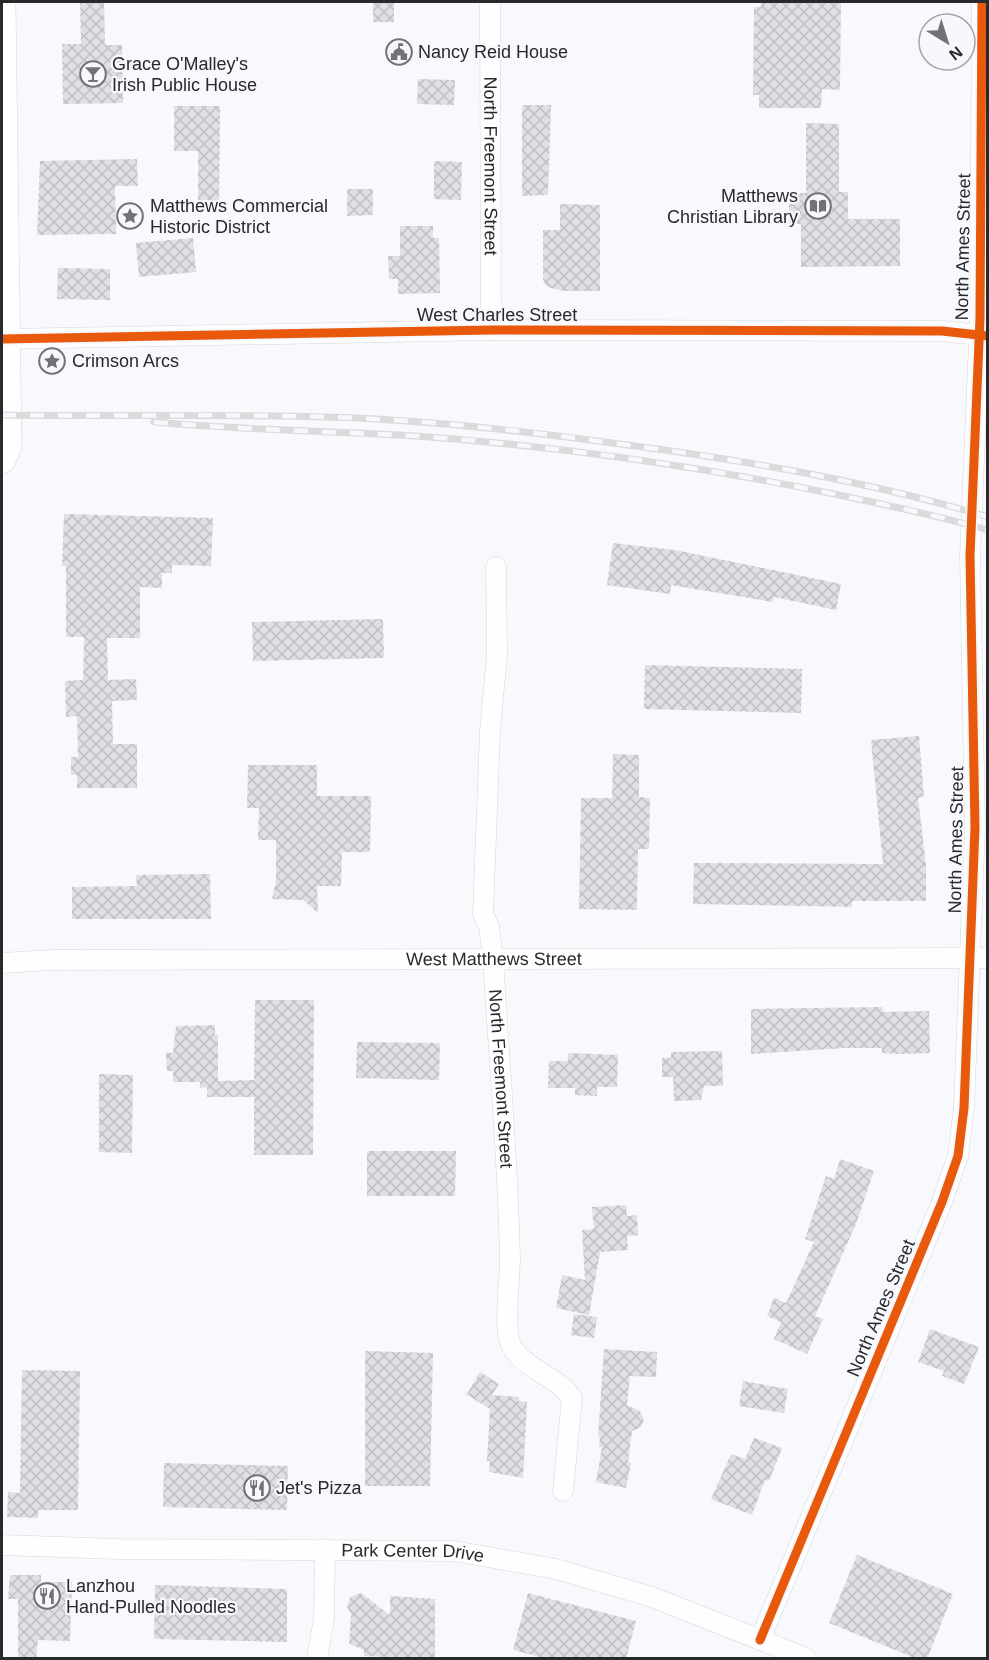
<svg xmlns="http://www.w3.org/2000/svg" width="989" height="1660" font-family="Helvetica,sans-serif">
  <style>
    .building { fill: url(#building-cross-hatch) }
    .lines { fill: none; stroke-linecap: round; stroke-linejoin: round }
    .minor-casing { stroke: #d6d6da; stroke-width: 21 }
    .secondary-casing { stroke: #d6d6da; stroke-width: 28 }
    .minor { stroke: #fefeff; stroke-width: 20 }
    .secondary { stroke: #fefeff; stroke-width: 27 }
    .rail-casing { stroke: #dbdbdc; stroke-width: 7 }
    .rail { stroke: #f7f8fe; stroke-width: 4.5; stroke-dasharray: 14; stroke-linecap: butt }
    .cycleway-casing { stroke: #f7f8fe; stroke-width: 13 }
    .cycleway { stroke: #e8590c; stroke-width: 9 }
    .labels { text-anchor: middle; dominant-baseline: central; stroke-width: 4.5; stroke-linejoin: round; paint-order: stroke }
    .poi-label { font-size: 18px; fill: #28292d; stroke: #f7f8fe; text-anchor: start }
    .street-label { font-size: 18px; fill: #28292d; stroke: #f7f8fe }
  </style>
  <defs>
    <pattern id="building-cross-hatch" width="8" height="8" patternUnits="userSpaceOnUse" patternTransform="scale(1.5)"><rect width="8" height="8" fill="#dfe0e3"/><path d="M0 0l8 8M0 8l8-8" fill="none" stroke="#bfc0c3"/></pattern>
  </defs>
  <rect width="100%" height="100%" fill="#f8f9fd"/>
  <g class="building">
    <path d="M 80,2 L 104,2 L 105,45 L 122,45 L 123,103 L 63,104 L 62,44 L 81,44 Z"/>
    <rect x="373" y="2" width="21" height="20"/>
    <path d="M 761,2 L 841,2 L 840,90 L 822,89 L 821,108 L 759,108 L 759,95 L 753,95 L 754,7 L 761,7 Z"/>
    <path d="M 418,79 L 455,80 L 454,105 L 417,104 Z"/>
    <path d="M 522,105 L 551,105 L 548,195 L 522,196 Z"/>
    <path d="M 174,106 L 220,106 L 219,206 L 198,206 L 198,151 L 174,151 Z"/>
    <path d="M 806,123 L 839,124 L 839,192 L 848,192 L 848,219 L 900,219 L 900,266 L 801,267 L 801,224 L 789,224 L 789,193 L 806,193 Z"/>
    <path d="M 137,159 L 138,186 L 115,186 L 116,234 L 37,235 L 40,161 Z"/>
    <path d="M 434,161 L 462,162 L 461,200 L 434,199 Z"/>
    <path d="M 347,189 L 373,189 L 373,215 L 347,216 Z"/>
    <path d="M 560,204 L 600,205 L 600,291 L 564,291 L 547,287 L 543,280 L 543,230 L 560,230 Z"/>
    <path d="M 400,226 L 433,226 L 433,238 L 439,238 L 440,293 L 398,294 L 398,279 L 389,279 L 388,256 L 400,256 Z"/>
    <path d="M 193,238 L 196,272 L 139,277 L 136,243 Z"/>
    <path d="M 58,268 L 110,269 L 110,300 L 57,299 Z"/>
    <path d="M 64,514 L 213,518 L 211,566 L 172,565 L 172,573 L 162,573 L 162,588 L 140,587 L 140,638 L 107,638 L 108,680 L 136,679 L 137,700 L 112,701 L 113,744 L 137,744 L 137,788 L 77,788 L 77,775 L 71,775 L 71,757 L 78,757 L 77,716 L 66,717 L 65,681 L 83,680 L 84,637 L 66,637 L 66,566 L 62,566 Z"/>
    <path d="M 613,543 L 675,550 L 841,584 L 836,610 L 774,597 L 773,602 L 671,585 L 670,594 L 607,585 Z"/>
    <path d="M 383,619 L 384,658 L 253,661 L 252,622 Z"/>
    <path d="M 645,665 L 802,669 L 801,713 L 644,709 Z"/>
    <path d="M 919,736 L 924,797 L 918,798 L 926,865 L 926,901 L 852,901 L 852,907 L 693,904 L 694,863 L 883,864 L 871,740 Z"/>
    <path d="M 613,754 L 639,755 L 639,797 L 650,798 L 649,849 L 638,849 L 637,910 L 579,909 L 581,798 L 612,798 Z"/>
    <path d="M 248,765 L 317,765 L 317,796 L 371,796 L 370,852 L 342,852 L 341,886 L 317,886 L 318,913 L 303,900 L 272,899 L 276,882 L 276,840 L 258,840 L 259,808 L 247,808 Z"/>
    <path d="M 210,874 L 211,919 L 72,919 L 72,887 L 137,886 L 136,875 Z"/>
    <path d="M 255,1000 L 314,1000 L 313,1155 L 254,1155 L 254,1097 L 207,1097 L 207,1087 L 200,1088 L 200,1082 L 173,1082 L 173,1071 L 167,1071 L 166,1052 L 173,1053 L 176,1026 L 215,1025 L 215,1035 L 218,1035 L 218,1081 L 254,1080 Z"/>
    <path d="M 882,1007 L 883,1012 L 929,1011 L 930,1053 L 902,1054 L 882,1053 L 882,1048 L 846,1048 L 751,1054 L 751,1009 Z"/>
    <path d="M 357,1042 L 440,1043 L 439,1080 L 356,1078 Z"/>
    <path d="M 722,1051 L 723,1086 L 704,1086 L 701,1100 L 674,1101 L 673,1077 L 662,1077 L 662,1058 L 671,1058 L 671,1052 Z"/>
    <path d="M 568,1053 L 618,1055 L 617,1087 L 597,1087 L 597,1096 L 575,1095 L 575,1088 L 548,1088 L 549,1061 L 568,1061 Z"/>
    <path d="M 99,1074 L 133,1075 L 132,1153 L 99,1152 Z"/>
    <path d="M 367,1151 L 456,1151 L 455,1196 L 367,1196 Z"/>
    <path d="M 840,1159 L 874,1171 L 856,1224 L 815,1316 L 823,1319 L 807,1354 L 774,1339 L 781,1322 L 767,1316 L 774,1298 L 786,1303 L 814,1242 L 805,1239 L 826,1176 L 834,1179 Z"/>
    <path d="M 626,1205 L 627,1216 L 637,1215 L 638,1235 L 627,1236 L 628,1250 L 600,1252 L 589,1315 L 556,1308 L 562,1275 L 585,1280 L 582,1230 L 594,1229 L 592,1207 Z"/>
    <path d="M 574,1314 L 597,1317 L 594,1338 L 571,1335 Z"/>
    <path d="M 930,1329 L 979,1347 L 964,1384 L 942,1376 L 944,1371 L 918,1362 Z"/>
    <path d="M 604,1349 L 657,1352 L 656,1377 L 630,1376 L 627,1405 L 640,1411 L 644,1419 L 641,1427 L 632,1431 L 628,1462 L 631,1463 L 626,1488 L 596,1482 L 602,1447 L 599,1447 L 600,1437 L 598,1436 Z"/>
    <path d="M 365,1351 L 433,1353 L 430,1486 L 365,1486 Z"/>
    <path d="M 22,1370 L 80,1371 L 78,1510 L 38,1510 L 38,1518 L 7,1517 L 8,1492 L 20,1493 Z"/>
    <path d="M 480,1372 L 499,1384 L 492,1395 L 519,1397 L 519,1401 L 527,1402 L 523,1478 L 489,1472 L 490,1461 L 487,1461 L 490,1409 L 464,1393 L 467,1394 Z"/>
    <path d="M 743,1381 L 788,1389 L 784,1413 L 739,1406 Z"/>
    <path d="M 754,1438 L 782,1448 L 769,1481 L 765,1480 L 752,1515 L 711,1499 L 731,1454 L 745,1459 Z"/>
    <path d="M 164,1463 L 288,1466 L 287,1510 L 163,1507 Z"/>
    <path d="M 857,1555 L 953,1594 L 927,1659 L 917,1659 L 829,1623 Z"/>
    <path d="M 10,1575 L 41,1575 L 41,1582 L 72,1582 L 70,1641 L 38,1640 L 36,1659 L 18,1659 L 18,1599 L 8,1599 Z"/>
    <path d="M 155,1585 L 287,1589 L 287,1642 L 154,1639 Z"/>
    <path d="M 361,1593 L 390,1615 L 390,1596 L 435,1599 L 435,1659 L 364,1656 L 364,1650 L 349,1644 L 351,1614 L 347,1607 L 350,1597 Z"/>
    <path d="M 528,1593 L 636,1621 L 626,1659 L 547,1659 L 513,1650 Z"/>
  </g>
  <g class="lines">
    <g class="minor-casing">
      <g id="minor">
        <path id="s1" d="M 490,2 L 491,330"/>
        <path d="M 6,339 L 491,330 L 942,331 L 988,336"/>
        <path id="s2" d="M 496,567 L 497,654 L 490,732 L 483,914 L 489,927 L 493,958 C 499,1058 508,1159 510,1259 C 510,1278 503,1330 511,1345 C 523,1369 557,1376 572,1398 L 563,1491"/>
        <path id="s3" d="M 2,963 L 51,960 L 988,958"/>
        <path id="s4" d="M 2,1545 L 119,1549 L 454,1551 L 556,1569 L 652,1597 L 806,1658"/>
        <path d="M 760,1640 L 942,1202 L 958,1156 L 964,1108 L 975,827 L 970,556 L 980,318 L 982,2"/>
        <path d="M 317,1658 L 324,1619 L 325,1549"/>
      </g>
    </g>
    <g class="secondary-casing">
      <path id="secondary" d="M 2,460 L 8,446 L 2,2"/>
    </g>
    <use href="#minor" class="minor"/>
    <use href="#secondary" class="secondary"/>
    <g class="rail-casing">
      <g id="rail">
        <path d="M 2,415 C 120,417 238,413 356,418 C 445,422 532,432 620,444 C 743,460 868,481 988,517"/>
        <path d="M 154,422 C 241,430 329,431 416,436 C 555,446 692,465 829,493 C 882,504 936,515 988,530"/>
      </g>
    </g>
    <use href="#rail" class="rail"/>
    <g class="cycleway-casing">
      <g id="cycleway">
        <path d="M 2,339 L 491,330 L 942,331 L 988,336"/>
        <path d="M 760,1640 L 942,1202 L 958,1156 L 964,1108 L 975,827 L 970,556 L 980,318 L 982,2"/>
      </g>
    </g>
    <use href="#cycleway" class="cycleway"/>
  </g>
  <defs>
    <g id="civic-ring" transform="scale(1.35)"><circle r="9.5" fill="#f7f8fe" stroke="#717276" stroke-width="1.5"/><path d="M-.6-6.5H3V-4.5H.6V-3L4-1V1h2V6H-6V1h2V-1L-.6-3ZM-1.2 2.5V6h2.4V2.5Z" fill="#717276"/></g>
    <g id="bar-ring" transform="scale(1.35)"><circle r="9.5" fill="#f7f8fe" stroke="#717276" stroke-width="1.5"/><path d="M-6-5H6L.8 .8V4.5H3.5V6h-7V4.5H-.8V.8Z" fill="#717276"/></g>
    <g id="library-ring" transform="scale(1.35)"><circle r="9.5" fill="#f7f8fe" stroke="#717276" stroke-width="1.5"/><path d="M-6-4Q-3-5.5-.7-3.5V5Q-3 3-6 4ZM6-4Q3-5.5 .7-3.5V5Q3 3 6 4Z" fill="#717276"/></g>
    <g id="sight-ring" transform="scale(1.35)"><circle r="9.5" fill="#f7f8fe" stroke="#717276" stroke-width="1.5"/><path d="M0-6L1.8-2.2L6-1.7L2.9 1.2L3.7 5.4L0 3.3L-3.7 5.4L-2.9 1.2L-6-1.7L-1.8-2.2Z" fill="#717276"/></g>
    <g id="restaurant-ring" transform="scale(1.35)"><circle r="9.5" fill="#f7f8fe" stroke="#717276" stroke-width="1.5"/><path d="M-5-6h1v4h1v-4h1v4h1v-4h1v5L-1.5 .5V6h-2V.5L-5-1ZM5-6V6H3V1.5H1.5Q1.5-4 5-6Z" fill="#717276"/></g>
  </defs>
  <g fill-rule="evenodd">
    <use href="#civic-ring" x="399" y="52"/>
    <use href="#bar-ring" x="93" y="74"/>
    <use href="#library-ring" x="818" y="206"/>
    <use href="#sight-ring" x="130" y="216"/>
    <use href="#sight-ring" x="52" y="361"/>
    <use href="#restaurant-ring" x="257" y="1488"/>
    <use href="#restaurant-ring" x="47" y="1596"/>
  </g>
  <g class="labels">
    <g class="poi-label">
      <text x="418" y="52">Nancy Reid House</text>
      <text x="112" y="64">Grace O'Malley's<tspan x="112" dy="21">Irish Public House</tspan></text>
      <text x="798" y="196" text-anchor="end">Matthews<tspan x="798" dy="21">Christian Library</tspan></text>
      <text x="150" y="206">Matthews Commercial<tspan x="150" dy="21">Historic District</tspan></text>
      <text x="72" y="361">Crimson Arcs</text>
      <text x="276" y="1488">Jet's Pizza</text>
      <text x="66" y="1586">Lanzhou<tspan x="66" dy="21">Hand-Pulled Noodles</tspan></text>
    </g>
    <g class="street-label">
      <text stroke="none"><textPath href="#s1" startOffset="164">North Freemont Street</textPath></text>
      <text transform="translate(963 247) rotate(-89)">North Ames Street</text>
      <text x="497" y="315">West Charles Street</text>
      <text transform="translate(956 840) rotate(-89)">North Ames Street</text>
      <text stroke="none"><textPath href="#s3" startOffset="492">West Matthews Street</textPath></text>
      <text stroke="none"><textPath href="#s2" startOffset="514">North Freemont Street</textPath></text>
      <text transform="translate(881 1308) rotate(-67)">North Ames Street</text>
      <text stroke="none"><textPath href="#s4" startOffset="411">Park Center Drive</textPath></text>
    </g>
  </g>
  <rect width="989" height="1660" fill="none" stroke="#28292d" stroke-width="6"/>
  <g transform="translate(947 42) rotate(142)"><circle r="28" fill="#f7f8fe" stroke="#a4a5aa" stroke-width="1.5"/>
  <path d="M0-4.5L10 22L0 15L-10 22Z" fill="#717276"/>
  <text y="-9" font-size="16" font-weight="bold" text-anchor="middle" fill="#28292d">N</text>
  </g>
</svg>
